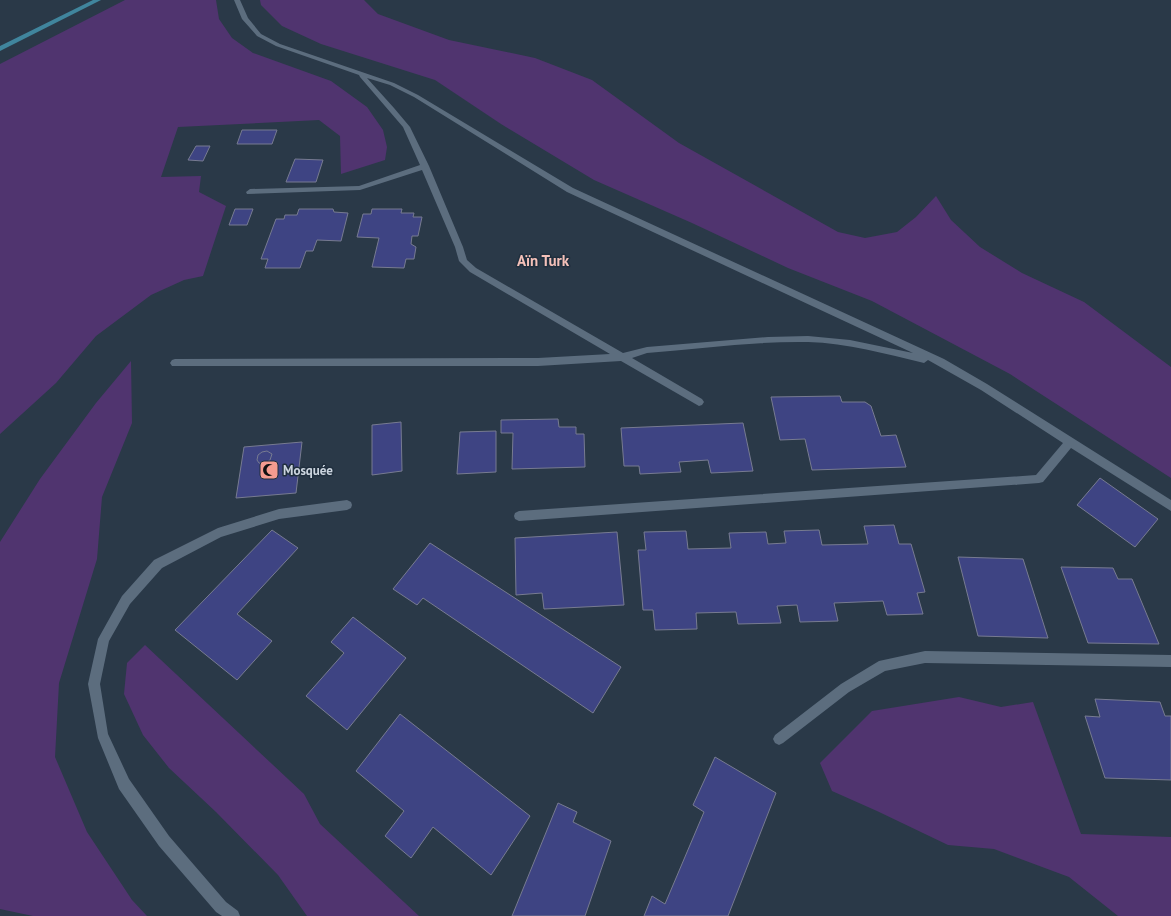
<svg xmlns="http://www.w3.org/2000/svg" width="1171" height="916" font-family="'PT Sans',sans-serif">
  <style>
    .green { fill: #50346f }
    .building { fill: #3e4483; stroke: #777b91 }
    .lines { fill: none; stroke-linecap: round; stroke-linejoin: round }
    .street { fill: #5c6d7e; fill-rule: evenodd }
    .secondary { fill: #40859d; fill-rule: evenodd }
    .labels { text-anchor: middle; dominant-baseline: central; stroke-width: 3; stroke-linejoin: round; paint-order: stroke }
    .poi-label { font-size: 13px; font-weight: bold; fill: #ccd5df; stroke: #202f3e; text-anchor: start }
    .quarter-label { font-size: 15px; font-weight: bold; fill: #f4c1b9; stroke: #202f3e }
  </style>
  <rect width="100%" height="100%" fill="#2a3948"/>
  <g class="green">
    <path d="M 125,0 L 216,0 L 219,19 L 232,38 L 253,53 L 331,81 L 367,107 L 383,130 L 387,147 L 385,160 L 341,174 L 340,136 L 319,120 L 178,127 L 161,177 L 201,176 L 199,192 L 226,206 L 203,276 L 184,280 L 151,295 L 96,336 L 56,383 L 0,434 L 0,64 Z"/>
    <path d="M 260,0 L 364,0 L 378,14 L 449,40 L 535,58 L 592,80 L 679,143 L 838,232 L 865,238 L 897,232 L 916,217 L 936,196 L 951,220 L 980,247 L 1022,273 L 1084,302 L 1171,367 L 1171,478 L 1010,374 L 872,301 L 788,268 L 692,223 L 594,180 L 501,124 L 435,80 L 321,44 L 282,26 L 261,5 Z"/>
    <path d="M 131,361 L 132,423 L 102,497 L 97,559 L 59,683 L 55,757 L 87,832 L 132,900 L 147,916 L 33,916 L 0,909 L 0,542 L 40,479 L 96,403 Z"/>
    <path d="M 145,645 L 304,794 L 320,824 L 419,916 L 307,916 L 278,875 L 216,812 L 169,768 L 143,735 L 124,694 L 127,663 Z"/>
    <path d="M 959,697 L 1001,707 L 1033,702 L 1081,834 L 1171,837 L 1171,916 L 1118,916 L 1069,877 L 994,849 L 948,845 L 877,811 L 832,791 L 820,763 L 872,711 Z"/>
  </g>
  <g class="building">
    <path d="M 242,130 L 277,130 L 272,144 L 237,144 Z"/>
    <path d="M 196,146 L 210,146 L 203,161 L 188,160 Z"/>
    <path d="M 295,159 L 323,160 L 316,182 L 286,182 Z"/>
    <path d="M 235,209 L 253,209 L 247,225 L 229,225 Z"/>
    <path d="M 299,209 L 333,209 L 334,212 L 348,213 L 341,241 L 317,240 L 313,251 L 306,251 L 300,268 L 265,268 L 268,259 L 261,259 L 276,219 L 284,219 L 285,215 L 297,215 Z"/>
    <path d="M 372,209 L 402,209 L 401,213 L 414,213 L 413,217 L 422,217 L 418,236 L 412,236 L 411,244 L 416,247 L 414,259 L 406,259 L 404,268 L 372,267 L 379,238 L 357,237 L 363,214 L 371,214 Z"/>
    <path d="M 840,396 L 842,402 L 865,402 L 871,406 L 881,436 L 896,435 L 906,467 L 812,470 L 805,439 L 780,440 L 771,397 Z"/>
    <path d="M 558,419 L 559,427 L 576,427 L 576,434 L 584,434 L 585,467 L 512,469 L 513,433 L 501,433 L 501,420 Z"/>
    <path d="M 401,422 L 402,471 L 372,475 L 372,425 Z"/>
    <path d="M 743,423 L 753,471 L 711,473 L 708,460 L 679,462 L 681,472 L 640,474 L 639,466 L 624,466 L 621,428 Z"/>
    <path d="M 496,431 L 496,472 L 457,474 L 460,432 Z"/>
    <path d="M 302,442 L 296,493 L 236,498 L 244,447 Z"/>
    <path d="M 267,451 L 272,454 L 270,460 L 264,464 L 259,463 L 257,460 L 258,455 L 262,452 Z"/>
    <path d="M 1100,478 L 1158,519 L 1135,547 L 1077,505 Z"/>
    <path d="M 894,525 L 899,544 L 911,544 L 925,592 L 917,593 L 923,614 L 887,615 L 883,601 L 834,603 L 838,621 L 800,622 L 797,605 L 777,606 L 781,623 L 738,624 L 736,612 L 696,613 L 697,629 L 655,630 L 653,610 L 643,610 L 638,550 L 646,550 L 644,532 L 686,531 L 688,549 L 731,548 L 729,533 L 766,532 L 768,544 L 786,543 L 784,531 L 819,530 L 822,545 L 868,544 L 864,526 Z"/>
    <path d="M 272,530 L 298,548 L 237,614 L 272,641 L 237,680 L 175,630 Z"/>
    <path d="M 617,532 L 624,605 L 544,609 L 542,593 L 516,595 L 515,538 Z"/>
    <path d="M 430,543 L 621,667 L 593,713 L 423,598 L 417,605 L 393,589 Z"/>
    <path d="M 958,557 L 1023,559 L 1048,638 L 978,636 Z"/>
    <path d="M 1061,567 L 1113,568 L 1118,579 L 1132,579 L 1159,644 L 1088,643 Z"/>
    <path d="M 353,617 L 406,658 L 347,730 L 306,696 L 344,653 L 331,642 Z"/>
    <path d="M 1095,699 L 1160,702 L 1165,716 L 1171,716 L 1171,780 L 1105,778 L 1085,716 L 1100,717 Z"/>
    <path d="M 400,714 L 530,816 L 491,875 L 433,827 L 411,858 L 385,836 L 404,811 L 356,771 Z"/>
    <path d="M 715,757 L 776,793 L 728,916 L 644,916 L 652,896 L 665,904 L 704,812 L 693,805 Z"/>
    <path d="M 558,803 L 577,812 L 573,822 L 611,841 L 585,916 L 512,916 Z"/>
  </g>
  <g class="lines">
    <g class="street">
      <path d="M 234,0 L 240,0 L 248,18 L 261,34 L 280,44 L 394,83 L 418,95 L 573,188 L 944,359 L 987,384 L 1171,500 L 1171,511 L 1071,448 L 1043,482 L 1039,483 L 519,521 L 515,519 L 514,516 L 515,513 L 519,511 L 1036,475 L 1063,443 L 981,390 L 928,360 L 924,363 C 886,354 847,343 808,342 C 754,341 700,349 647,353 L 632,358 L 702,399 L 704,402 L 702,405 L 699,406 L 621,361 L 538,366 L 172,366 L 170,363 L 172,360 L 175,359 L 538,358 L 610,354 L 470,272 L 459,261 L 455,247 L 422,170 L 360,190 L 247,194 L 246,192 L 250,189 L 359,186 L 420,165 L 403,127 L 360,77 L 359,75 L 276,46 L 257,36 L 242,19 ZM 367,78 L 390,85 L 414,97 L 567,192 L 913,353 L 850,340 L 808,336 L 768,337 L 647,347 L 623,353 L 476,268 L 467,260 L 463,247 L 429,166 L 410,127 L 394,108 Z"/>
      <path d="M 347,500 L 351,502 L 352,505 L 351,508 L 347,510 L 279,519 L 221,537 L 162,568 L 130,604 L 109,641 L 100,684 L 108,734 L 129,779 L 169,836 L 226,902 L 238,911 L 240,916 L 222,916 L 216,912 L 159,846 L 119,789 L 98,738 L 88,684 L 98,639 L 122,596 L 154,560 L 218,528 L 279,509 Z"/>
      <path d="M 925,651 L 1171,655 L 1171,667 L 925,663 L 885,671 L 849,692 L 783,743 L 779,745 L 775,743 L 773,739 L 775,735 L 841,684 L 879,661 Z"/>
    </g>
    <path class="secondary" d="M 93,0 L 101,0 L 0,51 L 0,46 Z"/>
  </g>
  <defs>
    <g id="mosque-square" transform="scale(1)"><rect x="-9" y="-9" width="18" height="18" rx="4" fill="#f59c90" stroke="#202f3e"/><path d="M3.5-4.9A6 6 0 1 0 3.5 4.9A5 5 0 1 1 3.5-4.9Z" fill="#111"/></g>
  </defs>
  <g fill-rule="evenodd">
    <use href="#mosque-square" x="269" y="470"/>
  </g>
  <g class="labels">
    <g class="poi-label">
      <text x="283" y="470">Mosquée</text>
    </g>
    <g class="quarter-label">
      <text x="543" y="260">Aïn Turk</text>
    </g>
  </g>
</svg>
